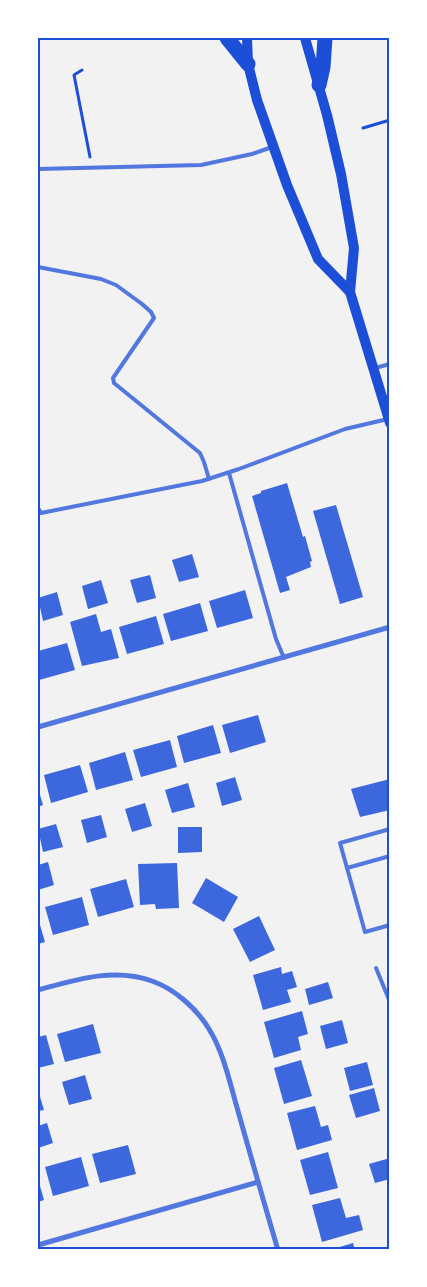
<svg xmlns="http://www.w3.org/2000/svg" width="427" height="1287" font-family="Poppins,sans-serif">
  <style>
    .building { fill: #3d67dc }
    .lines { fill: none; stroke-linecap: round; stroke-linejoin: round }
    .path { stroke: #1d4ed8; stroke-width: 3 }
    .service { stroke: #5277de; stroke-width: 4 }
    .minor { stroke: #5277de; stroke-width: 5 }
    .secondary { stroke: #1d4ed8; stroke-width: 10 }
    .motorway { stroke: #1d4ed8; stroke-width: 15 }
    .neatline { fill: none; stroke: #1d4ed8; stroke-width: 2 }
  </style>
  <rect width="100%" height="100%" fill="#f2f2f2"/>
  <g class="building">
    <path d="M 287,483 L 303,537 L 305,536 L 312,561 L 310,562 L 311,567 L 286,577 L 290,590 L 280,593 L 252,496 L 261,493 L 261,491 Z"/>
    <path d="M 336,505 L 363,597 L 340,604 L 313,511 Z"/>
    <path d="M 192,554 L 199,577 L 179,582 L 172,560 Z"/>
    <path d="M 150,575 L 156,598 L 137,603 L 130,580 Z"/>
    <path d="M 101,580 L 108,603 L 88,609 L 82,586 Z"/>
    <path d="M 245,590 L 253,618 L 217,628 L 209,601 Z"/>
    <path d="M 57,592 L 63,615 L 43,621 L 38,598 Z"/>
    <path d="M 200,603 L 208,631 L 171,641 L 163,614 Z"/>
    <path d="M 96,614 L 101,632 L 111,629 L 119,658 L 82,666 L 70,622 Z"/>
    <path d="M 156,616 L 164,644 L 127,654 L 119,627 Z"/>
    <path d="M 67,643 L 75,670 L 39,680 L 38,651 Z"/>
    <path d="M 258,715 L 266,742 L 230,753 L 222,725 Z"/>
    <path d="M 213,725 L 221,753 L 184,763 L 177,736 Z"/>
    <path d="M 170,740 L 177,767 L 141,777 L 133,750 Z"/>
    <path d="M 125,752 L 133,780 L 96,790 L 89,763 Z"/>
    <path d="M 80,765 L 88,792 L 51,803 L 44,775 Z"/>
    <path d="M 235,777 L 242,800 L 222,806 L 216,783 Z"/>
    <path d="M 390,779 L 390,810 L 360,817 L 351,789 Z"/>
    <path d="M 188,783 L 195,807 L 172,813 L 165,790 Z"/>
    <path d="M 38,788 L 43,805 L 38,807 Z"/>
    <path d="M 145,803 L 152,826 L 132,832 L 125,809 Z"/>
    <path d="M 101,815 L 107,837 L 87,843 L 81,820 Z"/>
    <path d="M 56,824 L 63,847 L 43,852 L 38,829 Z"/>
    <path d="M 178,827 L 202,827 L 202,852 L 178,853 Z"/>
    <path d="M 48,862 L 54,885 L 38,890 L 38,865 Z"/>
    <path d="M 177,863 L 179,908 L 156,909 L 155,904 L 140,905 L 138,864 Z"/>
    <path d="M 206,878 L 238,897 L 224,922 L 192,903 Z"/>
    <path d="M 126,879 L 134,907 L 98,917 L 90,889 Z"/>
    <path d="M 82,897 L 89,925 L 53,935 L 45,907 Z"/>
    <path d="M 259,916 L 275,950 L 250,962 L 233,929 Z"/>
    <path d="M 38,918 L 45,942 L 38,944 Z"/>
    <path d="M 281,967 L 282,974 L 292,971 L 297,987 L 287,990 L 291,1002 L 263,1010 L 253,975 Z"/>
    <path d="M 328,982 L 333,998 L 309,1005 L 305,989 Z"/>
    <path d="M 302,1011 L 308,1034 L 298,1037 L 301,1050 L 274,1058 L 264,1022 Z"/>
    <path d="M 342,1020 L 348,1043 L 326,1049 L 320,1026 Z"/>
    <path d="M 93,1024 L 101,1053 L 65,1062 L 57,1034 Z"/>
    <path d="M 46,1035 L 54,1064 L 38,1068 L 38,1037 Z"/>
    <path d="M 301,1060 L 312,1096 L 284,1104 L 274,1068 Z"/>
    <path d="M 367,1062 L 373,1085 L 350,1091 L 344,1068 Z"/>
    <path d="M 85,1075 L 92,1099 L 69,1105 L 62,1082 Z"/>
    <path d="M 374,1088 L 380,1111 L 356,1118 L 349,1095 Z"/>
    <path d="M 38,1090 L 44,1110 L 38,1111 Z"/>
    <path d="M 315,1106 L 321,1127 L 328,1125 L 332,1140 L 297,1150 L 287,1113 Z"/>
    <path d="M 47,1123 L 53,1143 L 38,1148 L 38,1126 Z"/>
    <path d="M 128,1145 L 136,1174 L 100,1183 L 92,1154 Z"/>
    <path d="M 328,1152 L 338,1188 L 310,1195 L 300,1160 Z"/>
    <path d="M 81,1157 L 89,1186 L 53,1196 L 45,1167 Z"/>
    <path d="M 390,1158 L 390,1179 L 375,1183 L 369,1164 Z"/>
    <path d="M 38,1179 L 44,1200 L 38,1202 Z"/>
    <path d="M 340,1198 L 346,1218 L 359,1215 L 363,1230 L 322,1242 L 312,1205 Z"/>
    <path d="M 353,1243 L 355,1250 L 333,1250 L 333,1249 Z"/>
  </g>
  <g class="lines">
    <g class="path">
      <path d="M 82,70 L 74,75 L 90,157"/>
      <path d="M 363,128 L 390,120"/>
    </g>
    <g class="service">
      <path d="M 38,169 L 201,165 L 252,154 L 272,147"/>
      <path d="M 38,267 L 101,279 L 116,285 L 142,304 L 151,312 L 154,318 L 113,378 L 114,383 L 200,453 L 204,462 L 209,479"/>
      <path d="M 375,368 L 390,364"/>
      <path d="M 229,473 L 276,639 L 284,658"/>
      <path d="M 38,508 L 41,513 L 202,481 L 239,469 L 345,429 L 388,419"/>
      <path d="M 390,829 L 340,843 L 365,932 L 390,925"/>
      <path d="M 347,868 L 390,856"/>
      <path d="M 376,968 L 390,1002"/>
    </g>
    <g class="minor">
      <path d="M 38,727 L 390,627"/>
      <path d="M 38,990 C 75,980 114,967 152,981 C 175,989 197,1009 209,1029 C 224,1053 230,1084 238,1111 C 251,1157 264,1203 278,1250"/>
      <path d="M 38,1245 L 258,1182"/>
    </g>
    <g class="secondary">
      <path d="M 247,38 L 248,64 L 257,100 L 287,185 L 318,259 L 350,292"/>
      <path d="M 305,38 L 327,115 L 341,174 L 354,248 L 350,292 L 390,423"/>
    </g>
    <g class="motorway">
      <path d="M 227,38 L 248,64"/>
      <path d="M 319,85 L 323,67 L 325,38"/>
    </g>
  </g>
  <rect width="427" height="1287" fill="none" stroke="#ffffff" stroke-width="78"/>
  <rect x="39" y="39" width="349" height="1209" class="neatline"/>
</svg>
